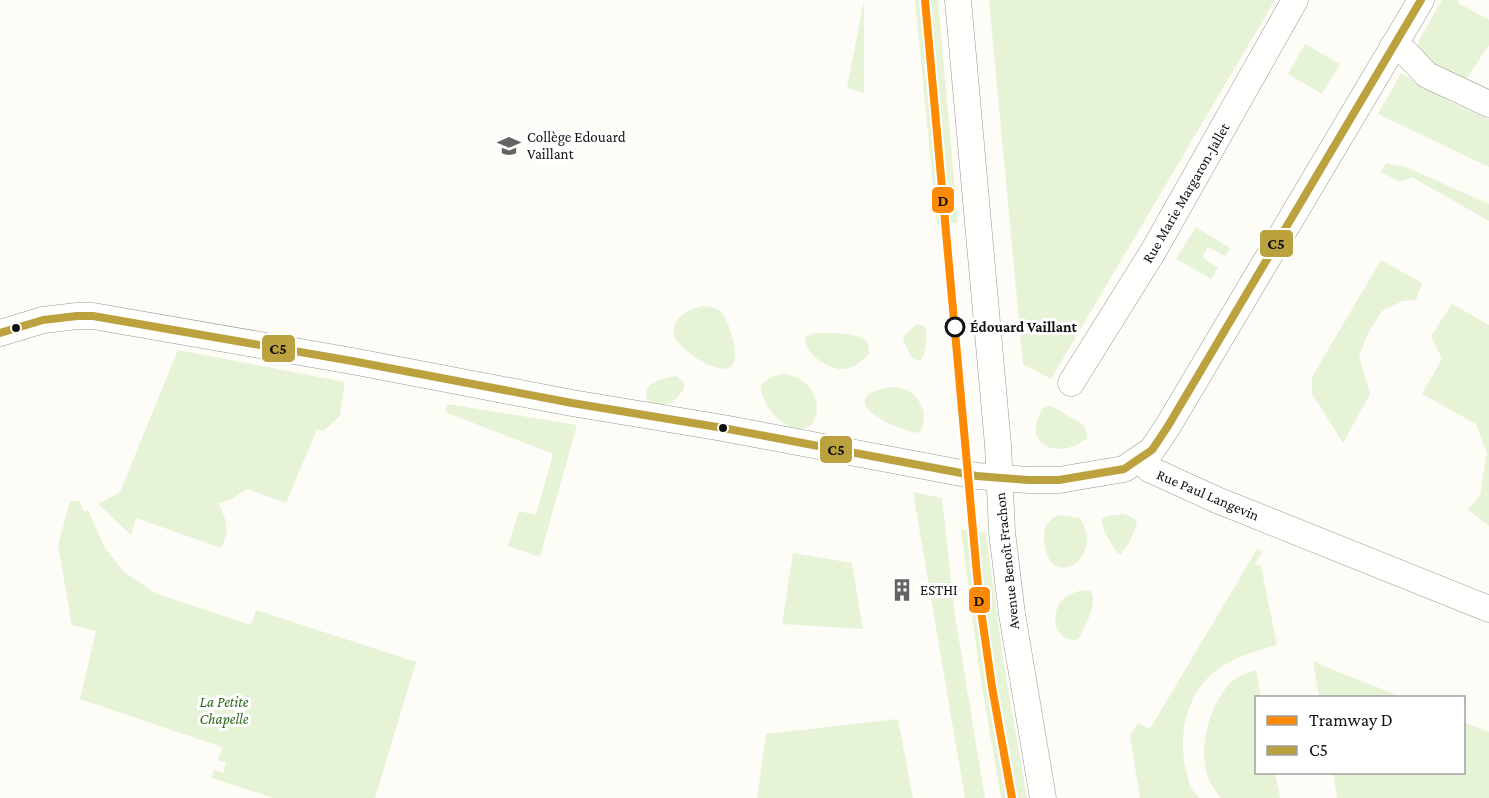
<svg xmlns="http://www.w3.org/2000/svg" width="1489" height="798" font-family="'Crimson Pro',serif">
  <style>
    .green { fill: #e7f3d7 }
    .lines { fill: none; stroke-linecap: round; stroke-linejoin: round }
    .minor-casing { stroke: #979795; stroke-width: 27 }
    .minor { stroke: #fffffe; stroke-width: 26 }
    .bus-1-casing { stroke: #fff; stroke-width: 12 }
    .bus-1 { stroke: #bca23e; stroke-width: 8 }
    .tram-1-casing { stroke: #fff; stroke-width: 12 }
    .tram-1 { stroke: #fd8a02; stroke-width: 8 }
    .stop-dot { fill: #fff; stroke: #111; stroke-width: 3 }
    .bus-dot { fill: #111; stroke: #fff; stroke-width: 2 }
    .labels { text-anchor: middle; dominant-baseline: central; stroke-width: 6; stroke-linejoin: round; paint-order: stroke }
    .poi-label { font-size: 15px; fill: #111; stroke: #fff; text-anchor: start }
    .street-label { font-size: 15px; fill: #111; stroke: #fff }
    .stop-label { font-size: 15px; font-weight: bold; fill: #111; stroke: #fff; text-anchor: start }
    .park-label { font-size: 15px; font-style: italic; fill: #2f6b1f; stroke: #fff }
    .line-badge { stroke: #fff; stroke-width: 2 }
    .pale-badge-label { font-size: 16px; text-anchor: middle; font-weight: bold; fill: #111 }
  </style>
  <rect width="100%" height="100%" fill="#fdfcf7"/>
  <g class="green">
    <path d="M 864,0 L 864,93 L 847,88 Z"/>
    <path d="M 915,0 L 938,0 L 958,223 L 937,225 Z"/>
    <path d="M 989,0 L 1275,0 L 1051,379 L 1023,364 Z"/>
    <path d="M 1442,0 L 1459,0 L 1458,3 L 1489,20 L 1489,45 L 1462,85 L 1429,68 L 1416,49 L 1420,38 Z"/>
    <path d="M 1305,44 L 1340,64 L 1322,94 L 1288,74 Z"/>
    <path d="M 1401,73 L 1450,102 L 1489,119 L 1489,167 L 1378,114 Z"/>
    <path d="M 1386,163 L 1406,167 L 1489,204 L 1489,221 L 1412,177 L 1400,182 L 1381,172 Z"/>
    <path d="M 1196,227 L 1230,248 L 1225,256 L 1208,247 L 1202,257 L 1218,268 L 1211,279 L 1176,259 Z"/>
    <path d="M 1381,260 L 1422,283 L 1416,300 L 1403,301 L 1382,311 L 1368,333 L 1359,356 L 1370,394 L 1343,443 L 1323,411 L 1312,394 L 1312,377 Z"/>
    <path d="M 1452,304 L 1489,325 L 1489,526 L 1468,510 L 1480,495 L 1487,453 L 1476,424 L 1422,394 L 1442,359 L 1431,336 Z"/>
    <path d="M 703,306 C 710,307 716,307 721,312 C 729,320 742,360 730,367 C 717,376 677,348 674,335 C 672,329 676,322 679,318 C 686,310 694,308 703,306 Z"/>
    <path d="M 917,324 L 925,326 C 928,337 926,348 922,359 L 919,361 L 912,357 L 903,341 L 905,335 Z"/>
    <path d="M 814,333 C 826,333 855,332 865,340 C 869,343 869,348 869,354 C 862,360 855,368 845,369 C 831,371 801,353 806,337 Z"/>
    <path d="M 178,350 L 345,382 L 340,416 L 324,431 L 317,429 L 286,503 L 247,489 L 232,499 L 219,503 C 226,522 231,528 221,548 L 136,518 L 131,535 L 98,504 L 120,492 Z"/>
    <path d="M 783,374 C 838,381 820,462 773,414 C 767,407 760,394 761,385 L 771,377 Z"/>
    <path d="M 676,376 L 684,382 L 684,389 C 673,404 665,409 647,401 C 642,381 662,379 676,376 Z"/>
    <path d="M 891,387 C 894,387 897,387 900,388 C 920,392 931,416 919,433 C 908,432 851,413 868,395 C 873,390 884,389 891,387 Z"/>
    <path d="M 447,404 L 577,425 L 540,557 L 508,546 L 519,511 L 536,515 L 553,454 L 445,412 Z"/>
    <path d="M 1050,406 C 1057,408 1062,412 1068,416 C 1079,421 1088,425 1087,438 C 1060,461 1019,446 1043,408 Z"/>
    <path d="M 913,492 L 942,498 L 955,616 L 985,798 L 965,798 Z"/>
    <path d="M 70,501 L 79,501 L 84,512 L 88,510 L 105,548 L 124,572 L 157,594 L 251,625 L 256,610 L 416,662 L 375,798 L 273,798 L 212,778 L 214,770 L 223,773 L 226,763 L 218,760 L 222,747 L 80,699 L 96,631 L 72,625 L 58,546 Z"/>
    <path d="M 1123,514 C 1130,516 1135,517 1137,524 L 1130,541 L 1121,554 L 1117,553 L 1104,531 L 1101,520 L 1106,516 Z"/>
    <path d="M 1059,515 L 1080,518 C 1107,560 1045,595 1044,537 C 1044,526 1049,519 1059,515 Z"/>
    <path d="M 961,529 L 986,533 L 1004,665 L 1027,798 L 1001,798 L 979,668 Z"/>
    <path d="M 1257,549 L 1263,551 L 1255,564 L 1261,566 L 1277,645 C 1256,651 1235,656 1217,670 C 1185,693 1177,739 1187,774 C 1188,779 1189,784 1191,788 C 1193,791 1197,795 1200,798 L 1140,798 L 1130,736 L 1138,723 L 1150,729 Z"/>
    <path d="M 793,553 L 852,563 L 863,629 L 782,624 Z"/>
    <path d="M 1084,590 L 1091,591 C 1098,605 1085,625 1079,638 L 1075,640 C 1072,640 1068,639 1066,638 C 1052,632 1053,610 1062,600 C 1067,595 1077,591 1084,590 Z"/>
    <path d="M 1313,661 L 1324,666 L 1402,697 L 1319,697 Z"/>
    <path d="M 1256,670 L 1261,697 L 1256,698 L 1256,772 L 1275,773 L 1280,798 L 1221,798 C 1215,791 1209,782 1207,774 C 1198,745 1211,698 1235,679 C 1241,675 1249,672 1256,670 Z"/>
    <path d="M 898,719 L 913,798 L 757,798 L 766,734 Z"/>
    <path d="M 1464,722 L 1489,732 L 1489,798 L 1337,798 L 1333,773 L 1464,772 Z"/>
  </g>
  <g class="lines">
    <g class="minor-casing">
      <g id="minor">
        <path d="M 958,0 L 998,445 L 1002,532 L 1012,614 L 1043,798"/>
        <path d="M 1393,46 L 1406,53 L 1427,75 L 1489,104"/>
        <path d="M 0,333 L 43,320 L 77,316 L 93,316 L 352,361 L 572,403 L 723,428 L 977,476 L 1028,480 L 1059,480 L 1124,469 L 1152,450 L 1168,426 L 1421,0"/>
        <path d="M 1071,383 L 1154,250 L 1295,0"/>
        <path d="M 1140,459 L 1149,469 L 1217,500 L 1489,609"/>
      </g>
    </g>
    <use href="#minor" class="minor"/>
    <g class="bus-1-casing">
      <path id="bus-1" d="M 0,333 L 43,320 L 77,316 L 93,316 L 352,361 L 572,403 L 723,428 L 977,476 L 1028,480 L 1059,480 L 1124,469 L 1152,450 L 1168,426 L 1421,0"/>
    </g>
    <use href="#bus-1" class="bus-1"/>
    <g class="tram-1-casing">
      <path id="tram-1" d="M 925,0 L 979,597 L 992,687 L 1012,798"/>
    </g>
    <use href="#tram-1" class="tram-1"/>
  </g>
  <defs>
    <g id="school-bare" transform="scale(1.8)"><path d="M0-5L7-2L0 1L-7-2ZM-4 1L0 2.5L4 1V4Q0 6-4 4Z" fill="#646362" stroke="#fff" stroke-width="2.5" paint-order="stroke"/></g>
    <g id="building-bare" transform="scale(1.8)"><path d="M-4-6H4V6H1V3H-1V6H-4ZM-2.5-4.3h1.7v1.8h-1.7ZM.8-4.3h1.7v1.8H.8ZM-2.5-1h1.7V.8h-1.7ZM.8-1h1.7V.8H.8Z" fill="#646362" stroke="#fff" stroke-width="2.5" paint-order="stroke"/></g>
  </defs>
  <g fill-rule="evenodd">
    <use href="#school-bare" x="509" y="146"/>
    <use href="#building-bare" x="902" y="590"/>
  </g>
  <circle class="stop-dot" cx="955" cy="327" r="9"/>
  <g class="bus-dot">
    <circle cx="16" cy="328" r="5"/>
    <circle cx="723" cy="428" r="5"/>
  </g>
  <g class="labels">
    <g class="poi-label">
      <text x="527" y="137">Collège Edouard<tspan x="527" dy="17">Vaillant</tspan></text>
      <text x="920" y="590">ESTHI</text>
    </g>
    <g class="street-label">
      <text transform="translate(1186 193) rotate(-60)">Rue Marie Margaron-Jallet</text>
      <text transform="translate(1208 495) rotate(23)">Rue Paul Langevin</text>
      <text transform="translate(1007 561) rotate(-96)">Avenue Benoît Frachon</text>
    </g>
    <g class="stop-label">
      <text x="970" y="327">Édouard Vaillant</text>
    </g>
    <g class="park-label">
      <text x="224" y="702">La Petite<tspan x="224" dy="17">Chapelle</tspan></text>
    </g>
  </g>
  <g class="line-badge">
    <rect x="931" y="186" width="24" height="28" rx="6" fill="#fd8a02"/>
    <rect x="1259" y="229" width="35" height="29" rx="6" fill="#bca23e"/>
    <rect x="261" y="334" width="35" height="29" rx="6" fill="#bca23e"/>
    <rect x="819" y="435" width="34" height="29" rx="6" fill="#bca23e"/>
    <rect x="968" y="586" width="23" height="28" rx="6" fill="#fd8a02"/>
  </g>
  <g class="pale-badge-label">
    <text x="943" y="206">D</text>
    <text x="1276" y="249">C5</text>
    <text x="278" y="354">C5</text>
    <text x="836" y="455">C5</text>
    <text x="979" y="606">D</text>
  </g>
  <rect x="1255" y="696" width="210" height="78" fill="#ffffff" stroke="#a0a0a0" stroke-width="1.5"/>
  <rect x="1267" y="716" width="30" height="9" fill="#fd8a02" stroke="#a0a0a0" stroke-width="1.5"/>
  <text x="1309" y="726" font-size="18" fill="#111111">Tramway D</text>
  <rect x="1267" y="746" width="30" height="9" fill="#bca23e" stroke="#a0a0a0" stroke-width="1.5"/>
  <text x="1309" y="756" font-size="18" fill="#111111">C5</text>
</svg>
